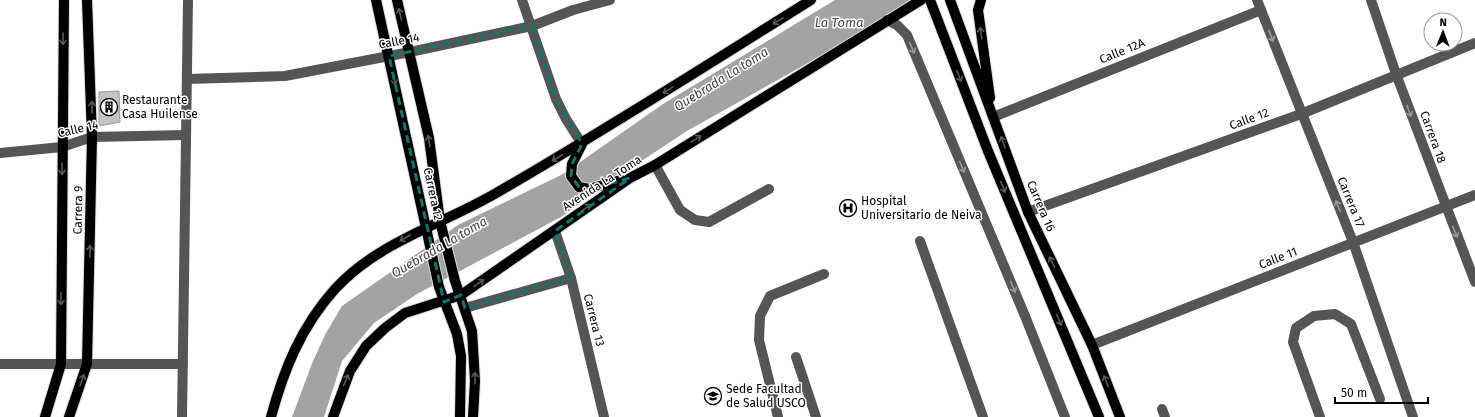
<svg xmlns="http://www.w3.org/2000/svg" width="1475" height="417" font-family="'Fira Sans',sans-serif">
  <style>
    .water { fill: #a3a3a3 }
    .building { fill: #c4c4c4; stroke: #999 }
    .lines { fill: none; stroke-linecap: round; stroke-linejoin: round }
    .major-casing { stroke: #dbdbdb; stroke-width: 12 }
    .minor { stroke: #555; stroke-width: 10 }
    .major { stroke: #000; stroke-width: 10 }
    .oneway { stroke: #595959 }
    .oneway2 { stroke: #999 }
    .marked { fill: none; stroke: #0f766e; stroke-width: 3; stroke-dasharray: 8 5; stroke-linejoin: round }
    .labels { text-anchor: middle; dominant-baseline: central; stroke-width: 3; stroke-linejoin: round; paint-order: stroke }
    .street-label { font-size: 12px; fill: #000; stroke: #fff }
    .poi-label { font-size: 12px; fill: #000; stroke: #fff; text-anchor: start }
    .water-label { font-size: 13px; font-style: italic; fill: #444; stroke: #fff }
  </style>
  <rect width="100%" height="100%" fill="#fff"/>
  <path class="water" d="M 835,0 L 920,0 L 687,131 L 602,187 L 561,217 L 417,294 L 374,323 L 342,361 L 324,417 L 292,417 L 313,361 L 326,333 L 342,306 L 458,225 L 563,174 L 663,104 Z"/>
  <path class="building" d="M 119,91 L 120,122 L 99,126 L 99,92 Z"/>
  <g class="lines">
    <g class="major-casing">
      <g id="major">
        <path d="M 376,0 L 439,287 L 457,334 L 461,356 L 460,417"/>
        <path d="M 397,0 L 429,138 L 440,221 L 455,281 L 472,331 L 475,381 L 473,417"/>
        <path d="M 930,0 L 988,151 L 1099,417"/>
        <path d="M 950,0 L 1028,212 L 1092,345 L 1120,417"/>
        <path d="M 981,0 L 978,10 L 990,98"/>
        <path d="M 582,144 L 572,164 L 571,176 L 579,187 L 589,189 L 621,180"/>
        <path d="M 45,417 L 61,364 L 64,0"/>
        <path d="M 69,417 L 87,364 L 92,137 L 87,0"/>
        <path d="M 271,417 C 284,369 301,327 335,289 C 379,241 444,224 498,192 C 604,131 707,65 811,0"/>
        <path d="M 333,417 L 350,371 L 366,346 L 385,328 L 405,313 L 461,295 L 630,178 L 655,165 L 921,0"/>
      </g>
    </g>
    <g class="minor">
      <path d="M 522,0 L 556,99 L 566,119 L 582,144"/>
      <path d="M 1257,0 L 1353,242 L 1413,417"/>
      <path d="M 1371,0 L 1396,74 L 1475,282"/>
      <path d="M 887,20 L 897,25 L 907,35 L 1025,316 L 1065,417"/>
      <path d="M 187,79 L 285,76 L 410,52 L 532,26 L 573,10 L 610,0"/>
      <path d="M 993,117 L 1261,10"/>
      <path d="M 0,153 L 62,147 L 92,137 L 186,135"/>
      <path d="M 655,165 L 680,210 L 695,220 L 709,222 L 769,189"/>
      <path d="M 1028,212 L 1301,114 L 1475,43"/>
      <path d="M 555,231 L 571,278 L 604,417"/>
      <path d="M 920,241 L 983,417"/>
      <path d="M 465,308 L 571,278"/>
      <path d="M 1092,345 L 1475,195"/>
      <path d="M 796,357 L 816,417"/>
      <path d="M 0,364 L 183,364"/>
      <path d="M 1162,409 L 1165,417"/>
      <path d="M 182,417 L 188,0"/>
      <path d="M 778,417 L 759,340 L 760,316 L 770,296 L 824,274"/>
      <path d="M 1320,417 L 1293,342 L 1296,328 L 1314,316 L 1335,314 L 1351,324 L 1380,399"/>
    </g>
    <use href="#major" class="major"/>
  </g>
  <defs><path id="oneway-shaft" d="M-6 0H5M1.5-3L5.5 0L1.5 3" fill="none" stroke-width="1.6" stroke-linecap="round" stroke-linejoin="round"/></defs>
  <g class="oneway">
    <use href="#oneway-shaft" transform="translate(400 14) rotate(-104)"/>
    <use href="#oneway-shaft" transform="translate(778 21) rotate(148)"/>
    <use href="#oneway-shaft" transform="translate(981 33) rotate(-98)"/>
    <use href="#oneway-shaft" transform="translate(63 39) rotate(91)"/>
    <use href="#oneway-shaft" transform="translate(959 76) rotate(69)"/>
    <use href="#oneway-shaft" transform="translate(394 79) rotate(77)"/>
    <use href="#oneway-shaft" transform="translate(668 90) rotate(148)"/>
    <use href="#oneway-shaft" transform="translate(92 107) rotate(-91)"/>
    <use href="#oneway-shaft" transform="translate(696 139) rotate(-32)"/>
    <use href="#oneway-shaft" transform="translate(429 141) rotate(-99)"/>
    <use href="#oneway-shaft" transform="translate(1003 142) rotate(-110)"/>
    <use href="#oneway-shaft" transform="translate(557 158) rotate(150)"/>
    <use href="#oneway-shaft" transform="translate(62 169) rotate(90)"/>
    <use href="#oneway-shaft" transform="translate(1003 187) rotate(67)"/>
    <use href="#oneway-shaft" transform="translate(586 208) rotate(-35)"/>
    <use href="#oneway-shaft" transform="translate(405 238) rotate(150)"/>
    <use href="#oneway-shaft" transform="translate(90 251) rotate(-89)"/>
    <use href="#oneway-shaft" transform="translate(1052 262) rotate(-116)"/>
    <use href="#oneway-shaft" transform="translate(479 283) rotate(-35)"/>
    <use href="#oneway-shaft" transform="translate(61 299) rotate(90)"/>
    <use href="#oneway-shaft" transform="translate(1059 320) rotate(67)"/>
    <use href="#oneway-shaft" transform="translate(475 378) rotate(-90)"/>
    <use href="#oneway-shaft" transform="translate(82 380) rotate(-71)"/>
    <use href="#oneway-shaft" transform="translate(346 380) rotate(-67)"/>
    <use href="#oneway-shaft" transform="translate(1106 381) rotate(-111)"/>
  </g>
  <g class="oneway2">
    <use href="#oneway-shaft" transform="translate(1271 36) rotate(69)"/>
    <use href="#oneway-shaft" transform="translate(912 48) rotate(67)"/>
    <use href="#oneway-shaft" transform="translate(1409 111) rotate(70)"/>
    <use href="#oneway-shaft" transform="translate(962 167) rotate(67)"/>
    <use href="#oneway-shaft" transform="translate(1338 206) rotate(-112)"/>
    <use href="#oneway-shaft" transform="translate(1455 232) rotate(68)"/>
    <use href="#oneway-shaft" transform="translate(1013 287) rotate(67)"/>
  </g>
  <path class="marked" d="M 532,26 L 556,99 L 582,144 L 572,164 L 571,176 L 579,187 L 589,189 L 630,178 L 555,231 L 571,278 L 465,308 L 461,295 L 444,302 L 389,56 Z"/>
  <defs>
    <g id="building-ring" transform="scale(0.9)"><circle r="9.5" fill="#fff" stroke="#000" stroke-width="1.5"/><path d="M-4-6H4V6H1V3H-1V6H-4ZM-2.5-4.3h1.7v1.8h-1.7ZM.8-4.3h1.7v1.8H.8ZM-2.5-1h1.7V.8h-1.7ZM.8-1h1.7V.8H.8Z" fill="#000"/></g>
    <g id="hospital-ring" transform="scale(0.9)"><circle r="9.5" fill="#fff" stroke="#000" stroke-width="1.5"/><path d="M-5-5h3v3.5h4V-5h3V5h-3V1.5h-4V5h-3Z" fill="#000"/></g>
    <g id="university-ring" transform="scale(0.9)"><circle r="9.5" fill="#fff" stroke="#000" stroke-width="1.5"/><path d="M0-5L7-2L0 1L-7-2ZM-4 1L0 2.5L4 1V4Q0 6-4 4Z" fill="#000"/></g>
  </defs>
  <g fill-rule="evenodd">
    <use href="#building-ring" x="109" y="107"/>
    <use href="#hospital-ring" x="848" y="208"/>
    <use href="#university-ring" x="713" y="396"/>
  </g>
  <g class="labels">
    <g class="street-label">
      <text transform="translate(399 41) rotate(-11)">Calle 14</text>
      <text transform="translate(1122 51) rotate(-22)">Calle 12A</text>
      <text transform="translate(1249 119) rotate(-20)">Calle 12</text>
      <text transform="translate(78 129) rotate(-13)">Calle 14</text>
      <text transform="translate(1433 137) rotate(70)">Carrera 18</text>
      <text transform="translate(602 183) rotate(-33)">Avenida La Toma</text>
      <text transform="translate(433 194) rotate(78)">Carrera 12</text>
      <text transform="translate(1351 202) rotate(68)">Carrera 17</text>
      <text transform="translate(1041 206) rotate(67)">Carrera 16</text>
      <text transform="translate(78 210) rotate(-89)">Carrera 9</text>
      <text transform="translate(1278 258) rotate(-21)">Calle 11</text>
      <text transform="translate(594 320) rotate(76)">Carrera 13</text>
    </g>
    <g class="poi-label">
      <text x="122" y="100">Restaurante<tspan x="122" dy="14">Casa Huilense</tspan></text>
      <text x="861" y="201">Hospital<tspan x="861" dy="14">Universitario de Neiva</tspan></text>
      <text x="726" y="389">Sede Facultad<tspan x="726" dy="14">de Salud USCO</tspan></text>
    </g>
    <g class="water-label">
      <text x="839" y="22">La Toma</text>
      <text transform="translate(721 79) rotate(-32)">Quebrada La toma</text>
      <text transform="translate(439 247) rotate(-30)">Quebrada La toma</text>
    </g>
  </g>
  <g transform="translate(1443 32) rotate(1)"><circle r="19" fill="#ffffff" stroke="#999999"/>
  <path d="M0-3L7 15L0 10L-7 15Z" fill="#000000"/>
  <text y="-6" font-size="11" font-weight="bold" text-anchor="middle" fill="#000000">N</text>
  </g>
  <path d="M1335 397v6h93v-6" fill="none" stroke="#000000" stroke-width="2"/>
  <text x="1341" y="397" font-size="12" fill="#000000" stroke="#ffffff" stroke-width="3" paint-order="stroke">50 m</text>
</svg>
